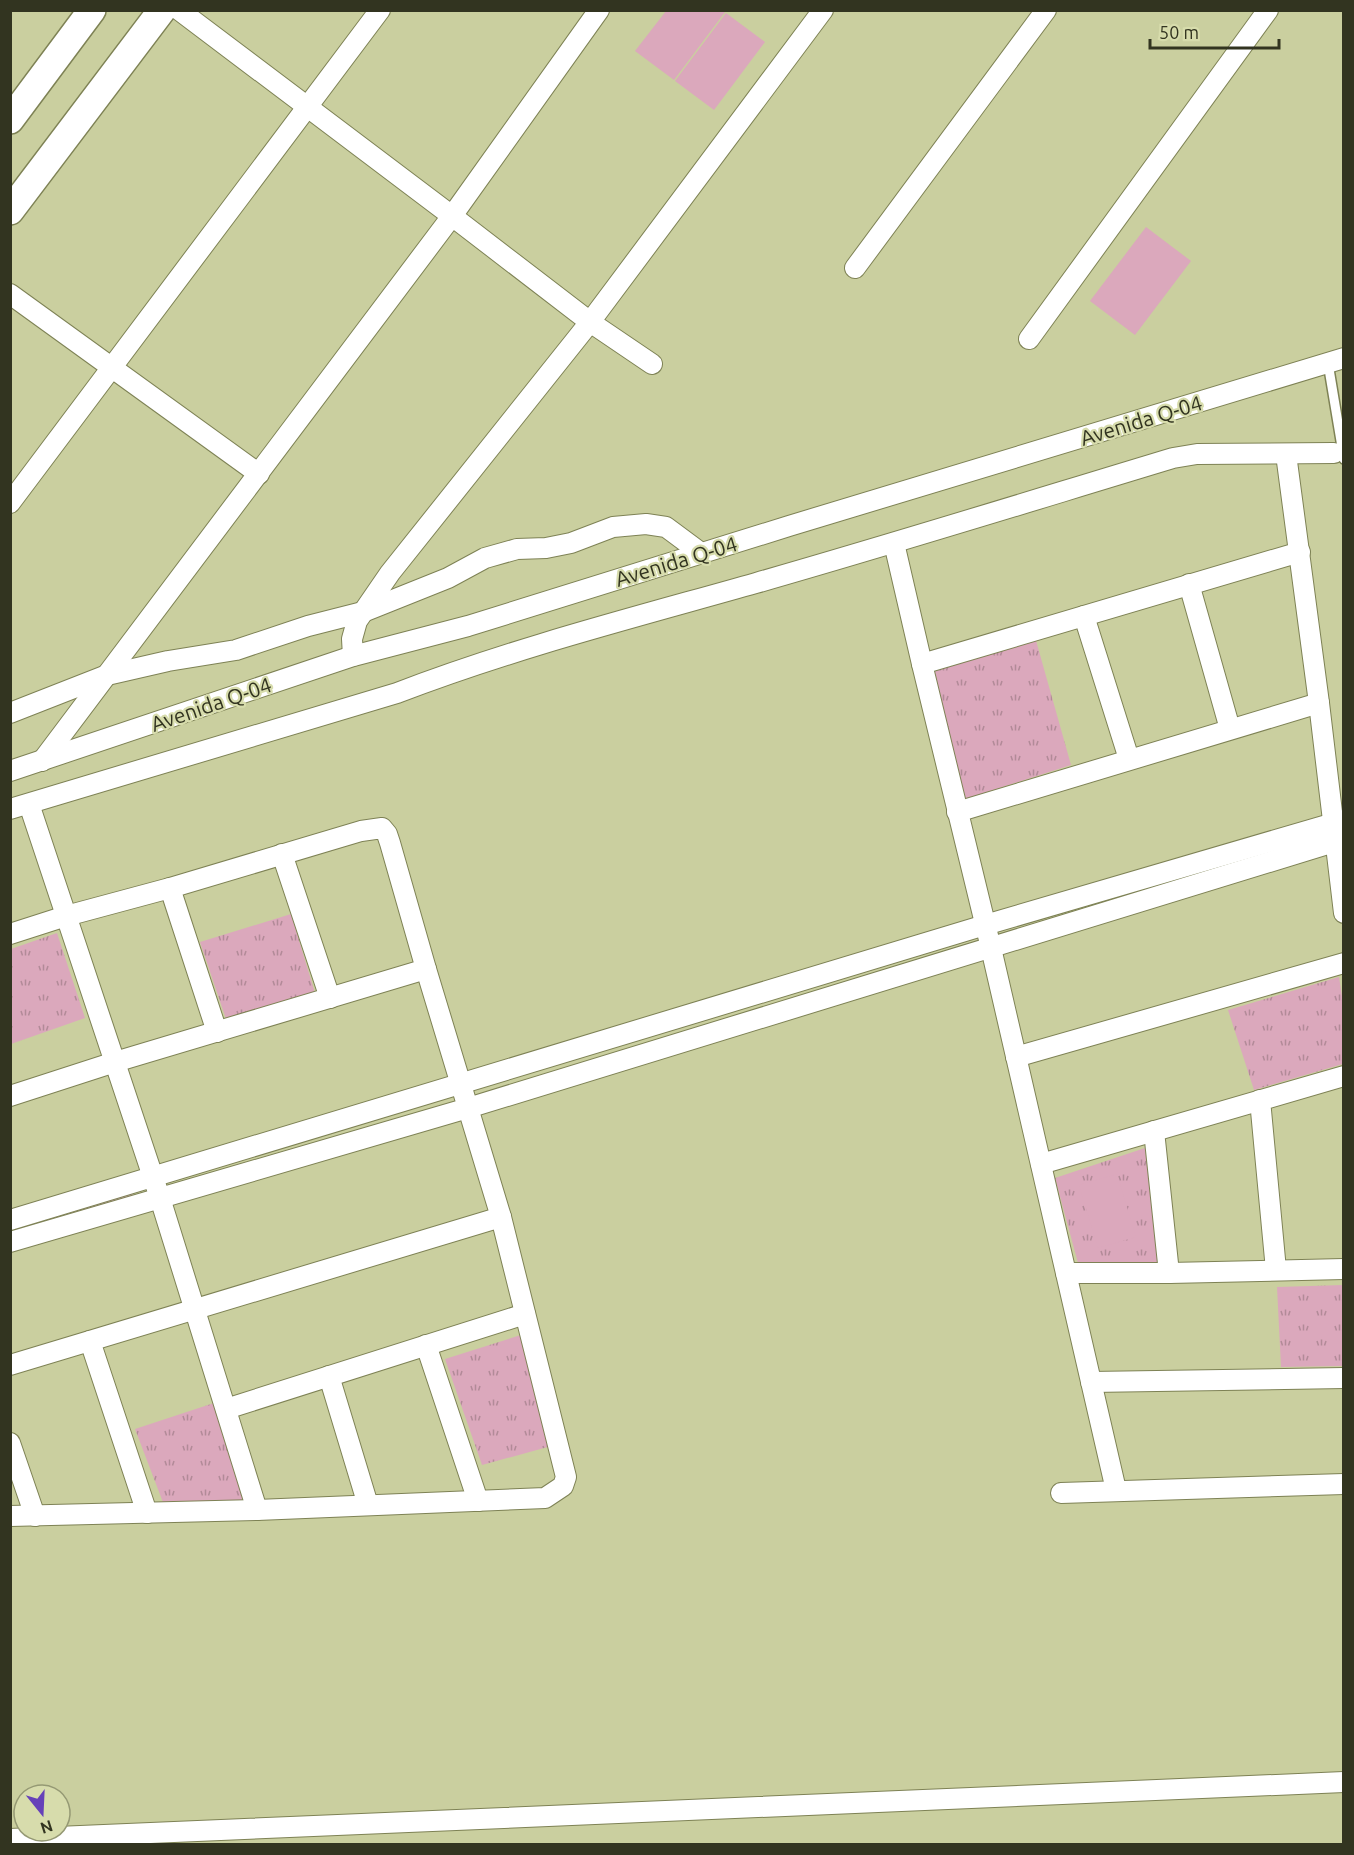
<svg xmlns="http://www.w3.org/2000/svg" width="1354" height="1855" font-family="Ubuntu,sans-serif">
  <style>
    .grass { fill: url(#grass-dots) }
    .park { fill: url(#park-tufts) }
    .garden { fill: #dba8bc }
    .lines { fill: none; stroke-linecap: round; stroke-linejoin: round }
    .lane-casing { stroke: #7e8255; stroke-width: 12 }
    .street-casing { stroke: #7e8255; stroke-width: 22 }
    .secondary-casing { stroke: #7e8255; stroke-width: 30 }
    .lane { stroke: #fff; stroke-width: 9 }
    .street { stroke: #fff; stroke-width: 20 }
    .secondary { stroke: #fff; stroke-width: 27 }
    .labels { text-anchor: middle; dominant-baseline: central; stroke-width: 4.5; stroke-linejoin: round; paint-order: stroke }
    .street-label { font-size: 21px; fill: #323420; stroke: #d7dcac }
  </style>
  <defs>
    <pattern id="grass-dots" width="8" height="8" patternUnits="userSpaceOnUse" patternTransform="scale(1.5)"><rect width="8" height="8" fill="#dba8bc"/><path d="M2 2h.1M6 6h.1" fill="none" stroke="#b28a98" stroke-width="1.8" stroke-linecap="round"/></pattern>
    <pattern id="park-tufts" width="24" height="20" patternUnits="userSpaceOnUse" patternTransform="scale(1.5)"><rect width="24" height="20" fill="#dba8bc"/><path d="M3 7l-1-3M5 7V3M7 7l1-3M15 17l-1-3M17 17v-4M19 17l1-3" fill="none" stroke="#b28a98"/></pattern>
  </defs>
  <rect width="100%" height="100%" fill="#cacf9f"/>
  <path class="grass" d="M 132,1192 L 133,1196 L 11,1235 L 11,1227 Z"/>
  <g class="park">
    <path d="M 1035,637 L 1071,765 L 965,799 L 933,668 Z"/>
    <path d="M 291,914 L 315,993 L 227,1022 L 200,942 Z"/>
    <path d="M 57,933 L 85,1018 L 11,1044 L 11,949 Z"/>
    <path d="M 1339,977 L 1344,1009 L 1343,1064 L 1254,1090 L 1228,1010 Z"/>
    <path d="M 1145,1148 L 1158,1262 L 1078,1263 L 1055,1178 Z"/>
    <path d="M 1343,1285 L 1343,1366 L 1281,1367 L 1277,1287 Z"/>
    <path d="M 524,1334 L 555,1445 L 482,1465 L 445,1359 Z"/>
    <path d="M 217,1402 L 246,1505 L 164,1505 L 135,1429 Z"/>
  </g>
  <g class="garden">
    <path d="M 723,11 L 725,12 L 674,80 L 635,51 L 666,11 Z"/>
    <path d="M 726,13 L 765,42 L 714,110 L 675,81 Z"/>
    <path d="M 1146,227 L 1191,261 L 1135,335 L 1090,301 Z"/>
    <path d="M 1117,1174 L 1136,1237 L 1098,1248 L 1079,1185 Z"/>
  </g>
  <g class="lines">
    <g class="lane-casing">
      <path id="lane" d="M 1328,363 L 1344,459"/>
    </g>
    <g class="street-casing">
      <g id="street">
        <path d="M 179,10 L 452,216 L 590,322 L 652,364"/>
        <path d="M 855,268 L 1046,10"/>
        <path d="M 10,294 L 259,474"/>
        <path d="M 1029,339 L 1268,10"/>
        <path d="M 1286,454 L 1319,703 L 1344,913"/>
        <path d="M 10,503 L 380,10"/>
        <path d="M 894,543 L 922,664 L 991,948 L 1116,1490"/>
        <path d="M 1189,584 L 1230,729"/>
        <path d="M 1084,616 L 1129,759"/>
        <path d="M 353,656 L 352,639 L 357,621 L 390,573 L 590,322 L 823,10"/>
        <path d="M 922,664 L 1300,552"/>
        <path d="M 10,713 L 107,675 L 168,661 L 236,650 L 308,626 L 363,612 L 448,578 L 485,558 L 517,549 L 546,548 L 571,543 L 613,527 L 646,524 L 666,527 L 701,553"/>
        <path d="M 42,761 L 452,216 L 599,10"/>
        <path d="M 10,771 L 353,656 L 468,626 L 789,526 L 1344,358"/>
        <path d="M 29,804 L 160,1198 L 257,1510"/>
        <path d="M 10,809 L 397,693 C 514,648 636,617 756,583 C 896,543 1034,500 1173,458 L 1197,454 L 1334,453"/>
        <path d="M 957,812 L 1319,703"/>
        <path d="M 282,854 L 330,998"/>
        <path d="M 170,888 L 217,1032"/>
        <path d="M 10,934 L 66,916 L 170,888 L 361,831 L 382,828 L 387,834 L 390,843 L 426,969 L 501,1217 L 566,1477 L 563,1486 L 545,1498 L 257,1510 L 10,1516"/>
        <path d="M 1016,1057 L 1344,963"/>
        <path d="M 10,1096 L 115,1062 L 426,969"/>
        <path d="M 1260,1100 L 1276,1270"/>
        <path d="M 1154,1131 L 1169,1273"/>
        <path d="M 1041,1164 L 1344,1076"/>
        <path d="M 10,1220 L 985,925 L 1344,820"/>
        <path d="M 10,1242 L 468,1108 L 1344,839"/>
        <path d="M 1066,1273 L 1169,1273 L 1344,1269"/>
        <path d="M 90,1341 L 147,1513"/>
        <path d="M 426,1345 L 478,1501"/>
        <path d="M 10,1365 L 501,1217"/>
        <path d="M 329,1376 L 368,1505"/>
        <path d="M 1091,1382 L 1344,1378"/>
        <path d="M 226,1409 L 525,1314"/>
        <path d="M 10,1443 L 35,1516"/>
        <path d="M 1061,1493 L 1344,1484"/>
        <path d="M 10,1839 L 1344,1782"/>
      </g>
    </g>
    <g class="secondary-casing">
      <g id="secondary">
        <path d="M 10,120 L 92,10"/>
        <path d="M 10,211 L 162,10"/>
      </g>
    </g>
    <use href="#lane" class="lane"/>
    <use href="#street" class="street"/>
    <use href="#secondary" class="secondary"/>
  </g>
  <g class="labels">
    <g class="street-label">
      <text transform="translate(1141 420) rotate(-17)">Avenida Q-04</text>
      <text transform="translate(676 561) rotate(-17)">Avenida Q-04</text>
      <text transform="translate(211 704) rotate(-19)">Avenida Q-04</text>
    </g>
  </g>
  <rect width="1354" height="1855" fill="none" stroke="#323420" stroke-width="24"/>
  <g transform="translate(42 1813) rotate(162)"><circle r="28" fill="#d7dcac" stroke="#959974" stroke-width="1.5"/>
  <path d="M0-4.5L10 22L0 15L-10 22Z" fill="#6641b9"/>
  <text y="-9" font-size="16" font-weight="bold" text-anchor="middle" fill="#323420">N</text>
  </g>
  <path d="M1150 39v9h129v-9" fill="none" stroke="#323420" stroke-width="3"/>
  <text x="1159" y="39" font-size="18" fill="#323420" stroke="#d7dcac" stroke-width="4.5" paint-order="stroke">50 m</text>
</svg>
